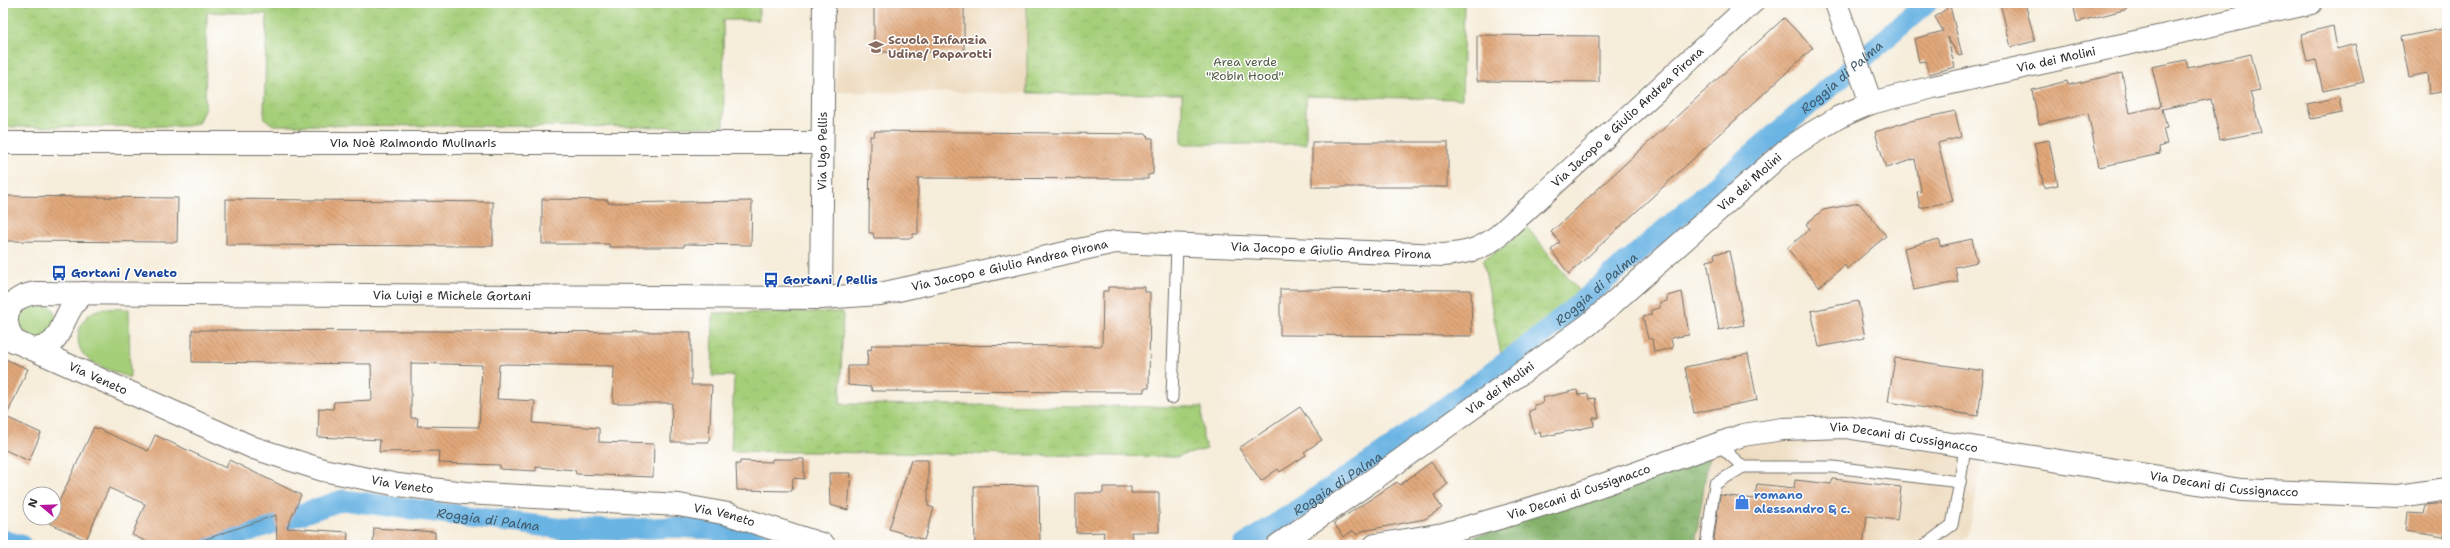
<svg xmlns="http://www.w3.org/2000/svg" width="2450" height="548" font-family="'Shantell Sans',sans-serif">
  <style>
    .built { fill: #ecd8ba }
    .green { fill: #a6cf7a; stroke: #687d52 }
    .forest { fill: url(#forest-crowns); stroke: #586e4a }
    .park { fill: url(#park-crowns); stroke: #687d52 }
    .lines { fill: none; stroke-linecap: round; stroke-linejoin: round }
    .canal { stroke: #6ab4e3; stroke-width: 21 }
    .building { fill: url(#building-back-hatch); fill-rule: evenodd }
    .service-casing { stroke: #726f68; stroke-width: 13 }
    .minor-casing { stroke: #726f68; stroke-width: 24 }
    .tertiary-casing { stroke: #726f68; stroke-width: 24 }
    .service { stroke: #fff; stroke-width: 11 }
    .minor { stroke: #fff; stroke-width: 22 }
    .tertiary { stroke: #fff; stroke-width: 22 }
    .labels { text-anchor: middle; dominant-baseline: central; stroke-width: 3; stroke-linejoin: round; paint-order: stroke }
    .education-label { font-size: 12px; font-weight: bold; fill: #785e54; stroke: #fff; text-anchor: start }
    .street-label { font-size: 12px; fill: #2b2b2b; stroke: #fff }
    .park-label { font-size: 12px; fill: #505c43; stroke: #fff }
    .transit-label { font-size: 12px; font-weight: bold; fill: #164399; stroke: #fff; text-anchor: start }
    .shop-label { font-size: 12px; font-weight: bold; fill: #366cbe; stroke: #fff; text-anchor: start }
    .water-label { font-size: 13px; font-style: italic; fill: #415b6b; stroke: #fff }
  </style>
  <defs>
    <pattern id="forest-crowns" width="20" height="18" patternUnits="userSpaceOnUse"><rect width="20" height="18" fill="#84b26a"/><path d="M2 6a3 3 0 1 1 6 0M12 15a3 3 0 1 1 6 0" fill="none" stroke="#6c9157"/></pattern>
    <pattern id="park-crowns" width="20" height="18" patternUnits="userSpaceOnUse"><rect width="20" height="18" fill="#a6cf7a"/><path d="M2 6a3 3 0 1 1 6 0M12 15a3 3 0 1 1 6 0" fill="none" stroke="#8fb26a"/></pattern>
    <pattern id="building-back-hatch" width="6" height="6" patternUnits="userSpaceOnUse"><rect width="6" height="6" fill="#e1a87b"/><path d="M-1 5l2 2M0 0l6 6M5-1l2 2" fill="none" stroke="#b78965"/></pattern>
  </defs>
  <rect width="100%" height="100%" fill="#fff"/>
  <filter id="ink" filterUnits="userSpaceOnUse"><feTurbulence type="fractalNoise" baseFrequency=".025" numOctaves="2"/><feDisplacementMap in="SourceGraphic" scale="8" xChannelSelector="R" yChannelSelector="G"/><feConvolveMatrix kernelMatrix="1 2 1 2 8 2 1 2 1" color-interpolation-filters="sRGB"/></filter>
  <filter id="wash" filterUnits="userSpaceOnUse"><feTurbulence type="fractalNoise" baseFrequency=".012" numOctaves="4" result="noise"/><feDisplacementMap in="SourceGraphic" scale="16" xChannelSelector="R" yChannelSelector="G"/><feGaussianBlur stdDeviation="0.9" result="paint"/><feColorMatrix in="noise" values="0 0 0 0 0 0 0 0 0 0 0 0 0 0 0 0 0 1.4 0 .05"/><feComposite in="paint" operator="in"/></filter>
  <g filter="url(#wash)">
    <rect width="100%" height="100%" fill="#f6edda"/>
    <g class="built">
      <path d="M 836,3 L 1027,3 L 1027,93 L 836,92 Z"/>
      <path d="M 1830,437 L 1983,459 L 1968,537 L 1957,545 L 1695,545 L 1710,448 L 1775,438 Z"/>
    </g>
    <g class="green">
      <path d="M 44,301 L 53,309 L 57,320 L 49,339 L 23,340 L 13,317 L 18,307 Z"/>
      <path d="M 129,309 L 130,378 C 116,372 99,368 87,358 C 72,346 77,319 95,311 C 104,307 118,309 129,309 Z"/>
    </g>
    <path class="forest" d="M 1710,448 L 1695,545 L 1441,545 L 1494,531 Z"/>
    <g class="park">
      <path d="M 3,3 L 759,3 L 759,20 L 723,20 L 724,127 L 273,125 L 265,119 L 264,113 L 267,14 L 207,12 L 205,108 L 198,123 L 187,126 L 3,127 Z"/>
      <path d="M 1027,3 L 1464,3 L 1462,99 L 1306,96 L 1306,144 L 1182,144 L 1182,94 L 1027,93 Z"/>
      <path d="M 1526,226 L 1581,294 L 1548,322 L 1501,355 L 1483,260 L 1508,244 Z"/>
      <path d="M 843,312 L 840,404 L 1202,407 L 1203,438 L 1207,449 L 1176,457 L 731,451 L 734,376 L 712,376 L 713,313 Z"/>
    </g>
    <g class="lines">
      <g class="canal">
        <path d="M 3,540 L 21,545"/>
        <path id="s1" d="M 207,545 L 343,500 L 556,528 L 614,530 L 674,527 L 713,529 L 774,545"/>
        <path id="s2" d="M 1244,545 L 1389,449 L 1541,336 L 1927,3"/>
      </g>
    </g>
    <g id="blocks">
      <g class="building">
        <rect x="874" y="3" width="90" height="49"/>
        <path d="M 2000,3 L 2025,3 L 2035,41 L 2011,47 Z"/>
        <path d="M 2073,3 L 2127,3 L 2128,9 L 2077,22 Z"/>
        <path d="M 1950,6 L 1962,55 L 1959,56 L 1947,37 L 1955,67 L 1929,74 L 1925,61 L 1919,62 L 1914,39 L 1943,31 L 1935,17 Z"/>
        <path d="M 1784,18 L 1813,48 L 1569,274 L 1551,250 L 1560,242 L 1551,232 Z"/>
        <path d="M 2333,26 L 2337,49 L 2355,44 L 2364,82 L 2323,91 L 2316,60 L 2307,62 L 2301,34 Z"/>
        <path d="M 2447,28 L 2447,91 L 2429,94 L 2427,73 L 2409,77 L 2401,37 Z"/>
        <path d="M 1477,35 L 1599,36 L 1599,82 L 1477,81 Z"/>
        <path d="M 2251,54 L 2260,90 L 2250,92 L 2261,132 L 2220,140 L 2211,99 L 2162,109 L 2167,128 L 2163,129 L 2167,144 L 2159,147 L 2160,154 L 2099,167 L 2088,113 L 2039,124 L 2032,90 L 2067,81 L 2068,85 L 2122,73 L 2130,113 L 2161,106 L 2152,67 L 2186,60 L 2188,68 Z"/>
        <path d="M 2339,97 L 2342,113 L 2311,119 L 2307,104 Z"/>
        <path d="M 1955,111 L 1961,137 L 1938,143 L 1953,201 L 1920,208 L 1917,192 L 1921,191 L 1915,159 L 1886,168 L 1875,132 L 1906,122 Z"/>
        <path d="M 875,131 L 1147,134 L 1148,138 L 1153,138 L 1153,174 L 1148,175 L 1148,179 L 918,178 L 918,234 L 913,234 L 912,238 L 874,238 L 873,233 L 869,233 L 870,136 L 874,136 Z"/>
        <path d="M 2049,140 L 2058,185 L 2044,188 L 2034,143 Z"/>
        <rect x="1312" y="142" width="136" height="45"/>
        <path d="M 3,196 L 178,198 L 177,242 L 3,241 Z"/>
        <path d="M 226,199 L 493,202 L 493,246 L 226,245 Z"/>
        <path d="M 542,199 L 608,200 L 608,203 L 752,201 L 751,245 L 684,244 L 684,247 L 609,247 L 609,244 L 542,244 Z"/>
        <path d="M 1859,203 L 1886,236 L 1847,269 L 1845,265 L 1819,287 L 1787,248 L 1810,229 L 1806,224 L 1823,210 Z"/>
        <path d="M 1939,239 L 1940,246 L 1972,239 L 1977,262 L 1955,267 L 1958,282 L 1913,290 L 1904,248 Z"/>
        <path d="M 1729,251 L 1744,325 L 1719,330 L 1707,261 L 1715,259 L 1714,254 Z"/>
        <path d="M 1108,287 L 1145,287 L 1145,292 L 1150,292 L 1149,388 L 1144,388 L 1144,392 L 872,391 L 871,387 L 848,385 L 848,366 L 867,366 L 868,349 L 871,350 L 872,345 L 1102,346 L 1103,291 L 1108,291 Z"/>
        <path d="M 1280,289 L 1471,290 L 1472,336 L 1280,335 Z"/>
        <path d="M 1682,292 L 1689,335 L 1671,338 L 1673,348 L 1654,352 L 1652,339 L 1648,339 L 1643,317 L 1651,315 L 1651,310 L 1660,308 L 1660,303 L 1667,301 L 1667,296 Z"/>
        <path d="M 1858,301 L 1865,338 L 1819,347 L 1811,311 Z"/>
        <path d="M 192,330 L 691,332 L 691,385 L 712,385 L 709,442 L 671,442 L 672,403 L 613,403 L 614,366 L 504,364 L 499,365 L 497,399 L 535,401 L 533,423 L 599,428 L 599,442 L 654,444 L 653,477 L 576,474 L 575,470 L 536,467 L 536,471 L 500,469 L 500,465 L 439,463 L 440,451 L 379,452 L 380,440 L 318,437 L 319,408 L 333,409 L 334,402 L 372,400 L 371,364 L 192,362 ZM 411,363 L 482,365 L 479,427 L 417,426 L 418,418 L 411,418 Z"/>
        <path d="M 1748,354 L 1757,400 L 1694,413 L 1685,367 Z"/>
        <path d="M 3,358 L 28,369 L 6,417 L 41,433 L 29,461 L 3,449 Z"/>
        <path d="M 1895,358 L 1984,371 L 1978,416 L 1888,402 Z"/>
        <path d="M 1577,390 L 1578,395 L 1588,394 L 1589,399 L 1595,398 L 1599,418 L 1593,418 L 1594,426 L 1541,437 L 1540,432 L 1534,433 L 1529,411 L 1535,409 L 1534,405 L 1543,403 L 1542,398 Z"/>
        <path d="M 1300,407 L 1322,440 L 1304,452 L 1306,455 L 1280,472 L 1278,469 L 1261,481 L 1239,448 Z"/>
        <path d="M 94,427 L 148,451 L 155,435 L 226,468 L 229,460 L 301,495 L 287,528 L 348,532 L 347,545 L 277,545 L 276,515 L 206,539 L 195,545 L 154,545 L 132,535 L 145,504 L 109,488 L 86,540 L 49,523 L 51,518 L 54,518 L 54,512 Z"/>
        <path d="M 772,459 L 804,459 L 804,479 L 793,478 L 792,491 L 737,490 L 736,464 L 740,464 L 740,461 L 772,462 Z"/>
        <path d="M 911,460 L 928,460 L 928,506 L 934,508 L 924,540 L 889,529 Z"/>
        <path d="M 1431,462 L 1448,484 L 1434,495 L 1442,508 L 1425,519 L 1362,531 L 1357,535 L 1353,531 L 1343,537 L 1334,523 L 1397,482 L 1400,485 Z"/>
        <path d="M 829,473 L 851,473 L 848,510 L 830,505 Z"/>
        <path d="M 1833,479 L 1901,487 L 1897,520 L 1867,516 L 1863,545 L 1713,545 L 1720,495 L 1755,499 L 1757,484 L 1794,488 L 1795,480 L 1831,484 Z"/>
        <path d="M 1039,485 L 1040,545 L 975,545 L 974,486 Z"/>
        <path d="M 1103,487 L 1131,487 L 1131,493 L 1159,493 L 1159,532 L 1131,532 L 1132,540 L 1103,541 L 1104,532 L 1076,533 L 1076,493 L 1103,493 Z"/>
        <path d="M 2447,503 L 2444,537 L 2406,531 L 2408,513 L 2423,514 L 2425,505 Z"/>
        <path d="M 374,528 L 435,532 L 435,545 L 373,545 Z"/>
      </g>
    </g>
  </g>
  <g filter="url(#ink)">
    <use href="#blocks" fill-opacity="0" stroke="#726f68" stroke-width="1"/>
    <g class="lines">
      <g class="service-casing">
        <g id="service">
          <path d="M 1172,398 L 1177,245"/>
          <path d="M 1717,443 L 1743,467 L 1833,467 L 1960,482 L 1965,447"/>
          <path d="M 1706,545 L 1715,484 L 1743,467"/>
          <path d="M 1925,545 L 1952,525 L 1960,482"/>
        </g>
      </g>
      <g class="minor-casing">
        <g id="minor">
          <path d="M 1836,3 L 1871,103"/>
          <path id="s3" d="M 3,143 L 822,143"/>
          <path id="s4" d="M 821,298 L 824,3"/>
          <path id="s5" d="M 14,341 C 0,318 7,298 35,293 L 821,298 L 880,294 L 1115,242 L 1443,255 C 1466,253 1481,250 1499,235 L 1752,3"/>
          <path d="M 32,349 C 60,347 58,330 70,310 C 73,304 79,298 84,293"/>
          <path id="s6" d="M 1375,545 L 1443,534 L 1510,515 L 1574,495 L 1743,435 L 1783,429 L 1845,427 L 2241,490 L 2398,496 L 2447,489"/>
        </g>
      </g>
      <g class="tertiary-casing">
        <g id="tertiary">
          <path id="s7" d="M 3,336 L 254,448 L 323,470 L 398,485 L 465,493 L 679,505 L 728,514 L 824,545"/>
          <path id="s8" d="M 1278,545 L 1367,484 L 1588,325 L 1785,151 L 1812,133 L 1839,117 L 1871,103 L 1933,87 L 2311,3"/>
        </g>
      </g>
      <use href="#service" class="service"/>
      <use href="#minor" class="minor"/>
      <use href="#tertiary" class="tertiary"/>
    </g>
  </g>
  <defs>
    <g id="school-bare" transform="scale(1.2)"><path d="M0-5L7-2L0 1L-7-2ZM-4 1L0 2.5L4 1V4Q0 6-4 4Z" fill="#8d6e63" stroke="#fff" stroke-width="2.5" paint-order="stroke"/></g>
    <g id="bus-bare" transform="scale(1.2)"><path d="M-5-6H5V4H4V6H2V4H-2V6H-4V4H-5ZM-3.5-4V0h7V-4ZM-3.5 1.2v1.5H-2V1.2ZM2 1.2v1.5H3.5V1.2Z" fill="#1a4fb4" stroke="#fff" stroke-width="2.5" paint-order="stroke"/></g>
    <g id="shop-bare" transform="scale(1.2)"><path d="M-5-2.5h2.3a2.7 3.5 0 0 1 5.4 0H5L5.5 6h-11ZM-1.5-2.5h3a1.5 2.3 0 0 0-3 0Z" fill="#3f7fe0" stroke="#fff" stroke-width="2.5" paint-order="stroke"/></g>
  </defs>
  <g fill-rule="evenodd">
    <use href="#school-bare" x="876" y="47"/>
    <use href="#bus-bare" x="59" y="273"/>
    <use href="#bus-bare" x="771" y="280"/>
    <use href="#shop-bare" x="1742" y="502"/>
  </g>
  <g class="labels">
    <g class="education-label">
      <text x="888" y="40">Scuola Infanzia<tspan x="888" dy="14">Udine/ Paparotti</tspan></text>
    </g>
    <g class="street-label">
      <text stroke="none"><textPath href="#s8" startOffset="932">Via dei Molini</textPath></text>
      <text stroke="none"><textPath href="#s5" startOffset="1714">Via Jacopo e Giulio Andrea Pirona</textPath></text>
      <text stroke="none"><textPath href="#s3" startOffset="410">Via Noè Raimondo Mulinaris</textPath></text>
      <text stroke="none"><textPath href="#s4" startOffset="147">Via Ugo Pellis</textPath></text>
      <text stroke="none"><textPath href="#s8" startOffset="596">Via dei Molini</textPath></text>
      <text stroke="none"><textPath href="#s5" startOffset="1367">Via Jacopo e Giulio Andrea Pirona</textPath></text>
      <text stroke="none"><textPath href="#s5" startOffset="1043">Via Jacopo e Giulio Andrea Pirona</textPath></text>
      <text stroke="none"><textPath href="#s5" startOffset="482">Via Luigi e Michele Gortani</textPath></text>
      <text stroke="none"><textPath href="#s7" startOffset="104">Via Veneto</textPath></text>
      <text stroke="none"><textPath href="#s8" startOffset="272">Via dei Molini</textPath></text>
      <text stroke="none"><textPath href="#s6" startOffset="547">Via Decani di Cussignacco</textPath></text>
      <text stroke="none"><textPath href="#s6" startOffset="871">Via Decani di Cussignacco</textPath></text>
      <text stroke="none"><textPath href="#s7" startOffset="428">Via Veneto</textPath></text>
      <text stroke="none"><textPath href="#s6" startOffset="211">Via Decani di Cussignacco</textPath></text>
      <text stroke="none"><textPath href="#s7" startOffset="752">Via Veneto</textPath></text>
    </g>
    <g class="park-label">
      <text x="1245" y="62">Area verde<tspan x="1245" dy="14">"Robin Hood"</tspan></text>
    </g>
    <g class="transit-label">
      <text x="71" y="273">Gortani / Veneto</text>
      <text x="783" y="280">Gortani / Pellis</text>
    </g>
    <g class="shop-label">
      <text x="1754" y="495">romano<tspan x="1754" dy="14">alessandro &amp; c.</tspan></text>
    </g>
    <g class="water-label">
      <text stroke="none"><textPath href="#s2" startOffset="760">Roggia di Palma</textPath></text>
      <text stroke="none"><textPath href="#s2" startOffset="436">Roggia di Palma</textPath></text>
      <text stroke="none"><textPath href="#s2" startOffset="112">Roggia di Palma</textPath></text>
      <text stroke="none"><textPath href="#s1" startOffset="290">Roggia di Palma</textPath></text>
    </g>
  </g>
  <rect width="2450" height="548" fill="none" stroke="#fff" stroke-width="16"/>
  <g transform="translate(42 506) rotate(289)"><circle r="19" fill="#ffffff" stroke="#aaaaaa"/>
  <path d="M0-3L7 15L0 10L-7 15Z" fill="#b5179e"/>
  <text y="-6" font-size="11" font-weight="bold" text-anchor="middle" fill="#2b2b2b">N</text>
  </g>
</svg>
